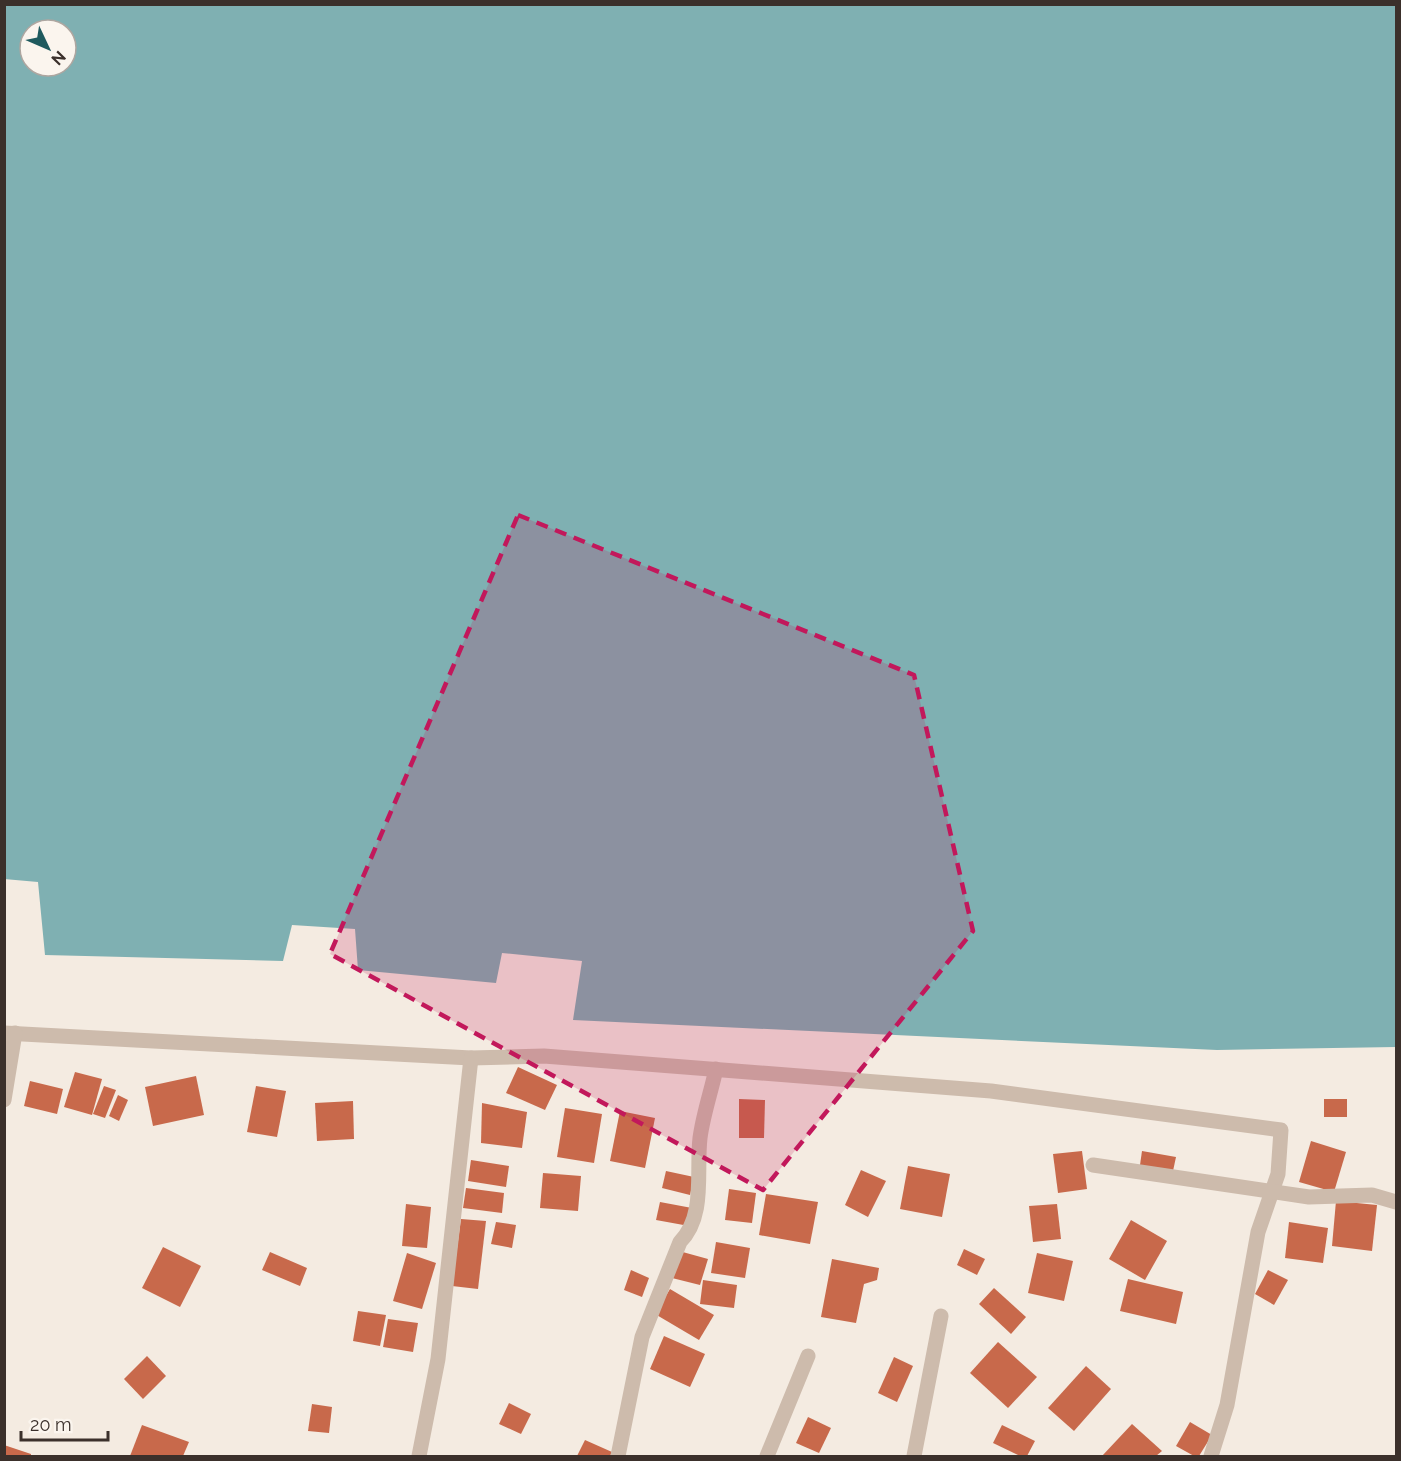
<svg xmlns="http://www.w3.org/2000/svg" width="1401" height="1461" font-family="Raleway,sans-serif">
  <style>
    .water { fill: #7fb0b2; fill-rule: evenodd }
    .building { fill: #c8694b }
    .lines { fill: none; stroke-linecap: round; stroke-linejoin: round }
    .street { stroke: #cdbbac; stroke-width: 15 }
    .marked { fill: #c2185b; fill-opacity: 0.2; stroke: #c2185b; stroke-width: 4.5; stroke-dasharray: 12 8; stroke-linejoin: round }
  </style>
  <rect width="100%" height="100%" fill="#f4ebe1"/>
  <path class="water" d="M 4,5 L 1396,5 L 1396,1047 L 1217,1050 L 573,1020 L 582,961 L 502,953 L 496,983 L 358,970 L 355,929 L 292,925 L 283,961 L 45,955 L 38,882 L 4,879 ZM 30,30 L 66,30 L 66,66 L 30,66 Z"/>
  <g class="building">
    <path d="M 518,1067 L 557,1085 L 545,1110 L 506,1093 Z"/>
    <path d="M 75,1072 L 102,1079 L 92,1115 L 64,1107 Z"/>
    <path d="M 196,1076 L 204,1115 L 153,1126 L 145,1087 Z"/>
    <path d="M 30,1081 L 63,1089 L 57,1114 L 24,1106 Z"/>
    <path d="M 104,1086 L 116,1090 L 105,1118 L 93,1114 Z"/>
    <path d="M 256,1086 L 286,1091 L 277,1137 L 247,1132 Z"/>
    <path d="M 118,1095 L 128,1100 L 119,1121 L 109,1116 Z"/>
    <path d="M 739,1099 L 765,1100 L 764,1138 L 739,1138 Z"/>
    <rect x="1324" y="1099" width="23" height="18"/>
    <path d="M 353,1101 L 354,1139 L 317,1141 L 315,1103 Z"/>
    <path d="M 482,1103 L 527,1112 L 522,1148 L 481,1143 Z"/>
    <path d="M 565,1108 L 602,1114 L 594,1163 L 557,1157 Z"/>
    <path d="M 620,1111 L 655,1118 L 645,1168 L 610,1161 Z"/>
    <path d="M 1311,1141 L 1346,1152 L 1334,1192 L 1299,1182 Z"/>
    <path d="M 1082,1151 L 1087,1189 L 1058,1193 L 1053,1154 Z"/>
    <path d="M 1142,1151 L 1176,1157 L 1173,1171 L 1140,1165 Z"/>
    <path d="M 471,1160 L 509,1166 L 506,1187 L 468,1181 Z"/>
    <path d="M 908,1166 L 950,1174 L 942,1217 L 900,1209 Z"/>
    <path d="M 861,1170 L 886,1181 L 868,1217 L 845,1205 Z"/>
    <path d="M 666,1171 L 694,1177 L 690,1195 L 662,1188 Z"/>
    <path d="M 543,1173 L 581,1176 L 578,1211 L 540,1208 Z"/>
    <path d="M 466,1188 L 504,1193 L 502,1213 L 463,1208 Z"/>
    <path d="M 729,1189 L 756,1193 L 752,1223 L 725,1220 Z"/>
    <path d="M 766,1194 L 818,1202 L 810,1244 L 759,1235 Z"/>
    <path d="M 1336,1201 L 1377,1205 L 1372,1251 L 1332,1246 Z"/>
    <path d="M 660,1202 L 692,1208 L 689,1226 L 656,1220 Z"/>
    <path d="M 406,1204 L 431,1207 L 427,1248 L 402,1246 Z"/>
    <path d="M 1057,1204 L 1061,1239 L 1033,1242 L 1029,1206 Z"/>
    <path d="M 461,1219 L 486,1221 L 478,1289 L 452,1286 Z"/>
    <path d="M 1131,1220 L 1167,1241 L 1145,1280 L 1109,1259 Z"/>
    <path d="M 496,1222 L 516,1225 L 512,1248 L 491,1244 Z"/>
    <path d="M 1289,1222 L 1328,1228 L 1323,1263 L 1285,1258 Z"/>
    <path d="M 716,1242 L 750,1248 L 745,1278 L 711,1273 Z"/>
    <path d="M 163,1247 L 201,1266 L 180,1307 L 142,1288 Z"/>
    <path d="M 964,1249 L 985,1259 L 977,1275 L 957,1265 Z"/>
    <path d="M 679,1251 L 708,1259 L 700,1285 L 672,1278 Z"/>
    <path d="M 270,1252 L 307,1268 L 300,1286 L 262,1270 Z"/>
    <path d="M 407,1253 L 436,1263 L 422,1309 L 393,1301 Z"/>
    <path d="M 1037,1253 L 1073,1261 L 1064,1301 L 1028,1293 Z"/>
    <path d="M 832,1259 L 879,1268 L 877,1280 L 864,1284 L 856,1323 L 821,1317 Z"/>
    <path d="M 631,1270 L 649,1278 L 642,1297 L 624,1290 Z"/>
    <path d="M 1268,1270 L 1288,1280 L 1274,1305 L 1255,1294 Z"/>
    <path d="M 1128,1279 L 1183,1292 L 1176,1324 L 1120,1311 Z"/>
    <path d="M 703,1280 L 737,1285 L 734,1308 L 700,1304 Z"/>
    <path d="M 994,1288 L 1026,1317 L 1011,1334 L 979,1304 Z"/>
    <path d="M 670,1289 L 714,1315 L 699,1340 L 655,1314 Z"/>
    <path d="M 358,1311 L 386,1315 L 380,1346 L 353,1341 Z"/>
    <path d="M 388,1319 L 418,1323 L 413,1352 L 383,1347 Z"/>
    <path d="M 664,1336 L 705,1354 L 690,1387 L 650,1369 Z"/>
    <path d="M 998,1342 L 1037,1377 L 1008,1408 L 970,1373 Z"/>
    <path d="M 147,1356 L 166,1376 L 143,1399 L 124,1379 Z"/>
    <path d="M 894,1357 L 913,1366 L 897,1402 L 878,1393 Z"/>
    <path d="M 1086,1366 L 1111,1389 L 1074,1431 L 1048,1408 Z"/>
    <path d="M 509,1403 L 531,1414 L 521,1434 L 499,1424 Z"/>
    <path d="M 312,1404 L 332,1407 L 329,1433 L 308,1431 Z"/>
    <path d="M 808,1417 L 831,1428 L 819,1453 L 796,1443 Z"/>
    <path d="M 1190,1422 L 1212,1435 L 1199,1456 L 1194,1456 L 1176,1446 Z"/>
    <path d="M 1132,1424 L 1162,1451 L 1156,1456 L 1102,1456 Z"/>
    <path d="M 142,1425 L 189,1442 L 183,1456 L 130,1456 Z"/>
    <path d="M 1002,1425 L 1035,1441 L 1027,1456 L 1020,1456 L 993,1443 Z"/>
    <path d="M 585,1440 L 612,1452 L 610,1456 L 577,1456 Z"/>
    <path d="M 4,1445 L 31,1454 L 31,1456 L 4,1456 Z"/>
  </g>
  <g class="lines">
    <g class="street">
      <path d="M 4,1033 L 471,1058 L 544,1056 L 991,1091 L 1281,1130 L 1278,1174 L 1258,1232 L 1227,1405 L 1211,1456"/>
      <path d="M 4,1100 L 15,1033"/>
      <path d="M 1093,1165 L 1309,1197 L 1372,1195 L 1396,1202"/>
      <path d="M 419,1456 L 438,1359 L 471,1058"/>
      <path d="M 618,1456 L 642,1337 L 680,1242 C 706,1216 696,1172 700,1138 C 703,1115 711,1092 716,1069"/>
      <path d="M 767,1456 L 808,1356"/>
      <path d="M 914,1456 L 941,1316"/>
    </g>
  </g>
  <path class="marked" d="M 518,515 L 914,675 L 973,931 L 763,1190 L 330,954 Z"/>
  <rect width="1401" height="1461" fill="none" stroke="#3b302b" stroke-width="12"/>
  <g transform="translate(48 48) rotate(134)"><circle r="28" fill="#fbf5ee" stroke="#aea6a0" stroke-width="1.5"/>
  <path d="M0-4.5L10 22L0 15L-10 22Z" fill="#1f5a5e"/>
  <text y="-9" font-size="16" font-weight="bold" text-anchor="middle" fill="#3b302b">N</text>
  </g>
  <path d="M21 1431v9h87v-9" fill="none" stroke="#3b302b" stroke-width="3"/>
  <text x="30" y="1431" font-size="18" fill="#3b302b" stroke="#fbf5ee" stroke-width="4.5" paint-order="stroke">20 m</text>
</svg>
